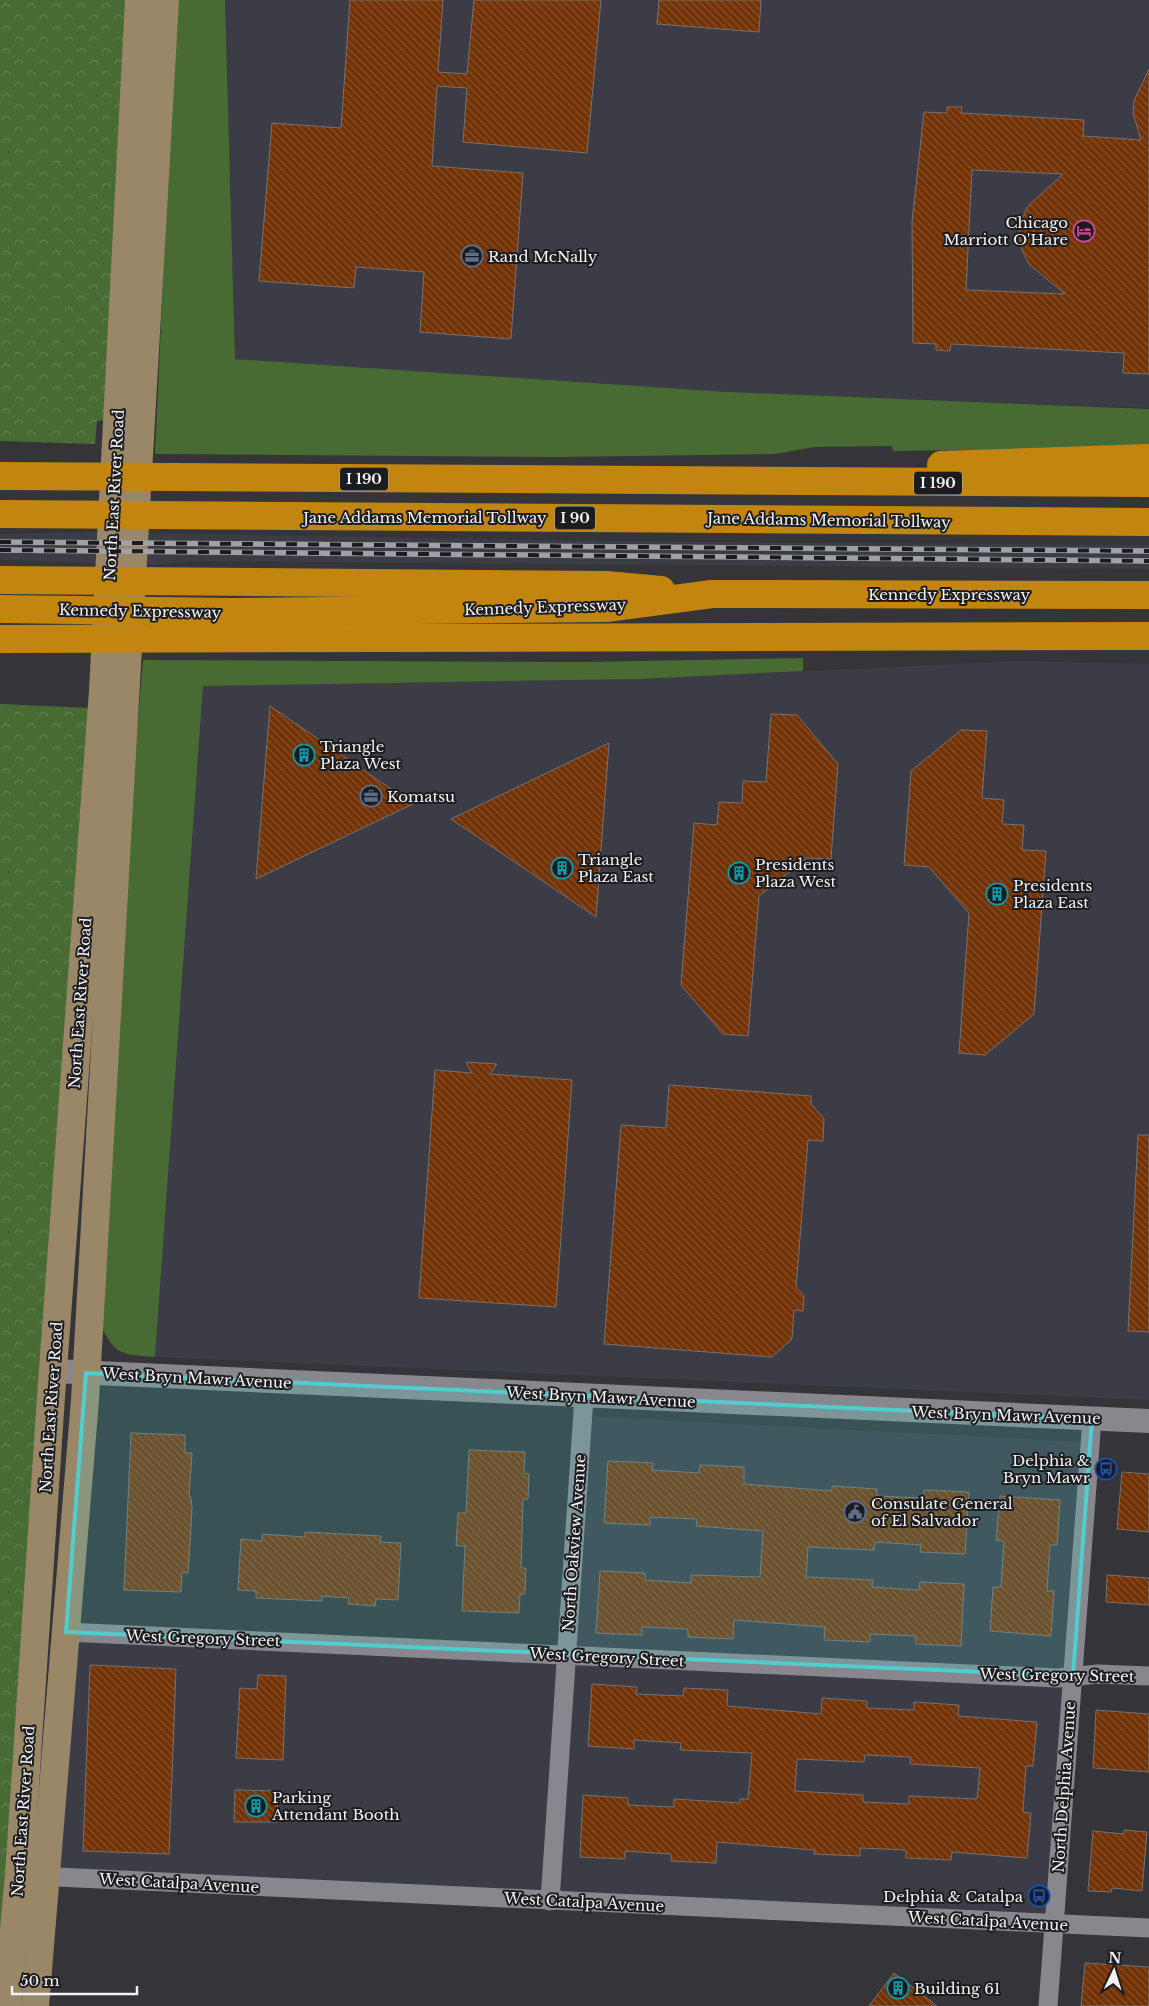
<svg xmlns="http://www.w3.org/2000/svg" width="1149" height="2006" font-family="'Libre Baskerville',serif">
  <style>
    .built { fill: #3c3c47 }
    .green { fill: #476b32 }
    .park { fill: url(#park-crowns) }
    .building { fill: url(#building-back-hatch); stroke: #78716e; fill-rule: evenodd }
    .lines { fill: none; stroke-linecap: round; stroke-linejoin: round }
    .minor { stroke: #87878d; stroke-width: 19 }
    .tertiary { stroke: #87878d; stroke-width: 24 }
    .secondary { stroke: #998768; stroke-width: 28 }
    .motorway { stroke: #c28610; stroke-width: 28 }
    .rail-casing { stroke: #a1a0a4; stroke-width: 5.5 }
    .rail { stroke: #1c1c1e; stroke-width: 4; stroke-dasharray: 11; stroke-linecap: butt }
    .marked { fill: #52cdcf; fill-opacity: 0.2; stroke: #52cdcf; stroke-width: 4; stroke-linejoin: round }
    .labels { text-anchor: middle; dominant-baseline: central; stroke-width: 4; stroke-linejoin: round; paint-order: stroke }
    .shield { fill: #1c1c1e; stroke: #b2b1b4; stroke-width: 1 }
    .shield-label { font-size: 14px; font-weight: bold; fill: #f2f1f5 }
    .poi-label { font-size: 15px; fill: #f2f1f5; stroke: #1c1c1e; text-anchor: start }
    .street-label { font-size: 15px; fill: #f2f1f5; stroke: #1c1c1e }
  </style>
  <defs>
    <pattern id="park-crowns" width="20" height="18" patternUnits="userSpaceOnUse" patternTransform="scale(1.25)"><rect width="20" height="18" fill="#476b32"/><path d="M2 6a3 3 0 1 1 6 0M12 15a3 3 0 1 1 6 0" fill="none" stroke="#628150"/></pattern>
    <pattern id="building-back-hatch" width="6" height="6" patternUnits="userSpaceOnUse" patternTransform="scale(1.25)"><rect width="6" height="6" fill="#723206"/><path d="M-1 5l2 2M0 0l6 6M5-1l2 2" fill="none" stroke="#87502b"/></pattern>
  </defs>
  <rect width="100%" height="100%" fill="#343439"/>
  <g class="built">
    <path d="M 225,0 L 1149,0 L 1149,408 L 728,392 L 235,359 Z"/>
    <path d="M 89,532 L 600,541 L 1149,545 L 1149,569 L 194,561 L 153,565 L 0,560 L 0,534 Z"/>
    <path d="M 1019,661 L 1149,664 L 1149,1400 L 155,1357 L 203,686 L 640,679 Z"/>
    <path d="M 583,1416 L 1084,1442 L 1055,1921 L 59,1874 L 76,1633 L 569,1656 Z"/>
  </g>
  <g class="green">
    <path d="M 176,0 L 225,0 L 235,359 L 728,392 L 1149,409 L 1149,448 L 893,451 L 892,446 L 814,447 L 775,454 L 558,457 L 155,454 Z"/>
    <path d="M 803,658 L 803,671 L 640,679 L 203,686 L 155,1357 C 118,1354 115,1355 98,1320 L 126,859 L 143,660 L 582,662 Z"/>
  </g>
  <g class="park">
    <path d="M 0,0 L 129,0 L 107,420 L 97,421 L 95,444 L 0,441 Z"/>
    <path d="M 0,704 L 91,708 L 0,1962 Z"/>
  </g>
  <g class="building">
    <path d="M 350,0 L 443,0 L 438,72 L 467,74 L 474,0 L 601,0 L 587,153 L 463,142 L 467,88 L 437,86 L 432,166 L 523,173 L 511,339 L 420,332 L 424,272 L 356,267 L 354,288 L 259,281 L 272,123 L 341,128 Z"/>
    <path d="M 659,0 L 761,0 L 759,32 L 657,24 Z"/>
    <path d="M 1149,69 L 1149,374 L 1123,373 L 1124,353 L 951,344 L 950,351 L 936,350 L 936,344 L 913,343 L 912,222 L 924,112 L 947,113 L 947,107 L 962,107 L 961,113 L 1084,120 L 1083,136 L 1141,140 L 1133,113 L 1134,101 ZM 972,170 L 1063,174 L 1028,206 L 1022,219 L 1019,235 L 1022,250 L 1029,264 L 1065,294 L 966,290 Z"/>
    <path d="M 270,706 L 413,804 L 256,879 Z"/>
    <path d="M 771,714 L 797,715 L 838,764 L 831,859 L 807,858 L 759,896 L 748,1036 L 723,1034 L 681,985 L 694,823 L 717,825 L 719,802 L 742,803 L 743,781 L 766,782 Z"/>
    <path d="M 961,730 L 987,731 L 982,798 L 1004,800 L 1002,824 L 1024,825 L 1022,850 L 1046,851 L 1034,1014 L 985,1055 L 959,1053 L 969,913 L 929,867 L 904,865 L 911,771 Z"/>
    <path d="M 609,743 L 596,917 L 451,819 Z"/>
    <path d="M 466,1062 L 497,1064 L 490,1074 L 572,1080 L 556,1307 L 419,1298 L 435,1070 L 472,1073 Z"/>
    <path d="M 669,1085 L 811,1096 L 811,1104 L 824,1119 L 823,1141 L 808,1140 L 796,1287 L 804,1296 L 803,1311 L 794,1310 L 792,1339 L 772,1357 L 604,1344 L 621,1125 L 666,1128 Z"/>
    <path d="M 1138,1135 L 1149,1135 L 1149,1332 L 1128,1331 Z"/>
    <path d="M 131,1433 L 185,1435 L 185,1453 L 192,1453 L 189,1497 L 191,1497 L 192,1507 L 191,1529 L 188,1573 L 182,1572 L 181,1592 L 124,1590 Z"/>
    <path d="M 469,1450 L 525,1452 L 524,1473 L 529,1474 L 528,1499 L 523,1499 L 521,1568 L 526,1568 L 525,1594 L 520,1594 L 519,1613 L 462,1611 L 465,1546 L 456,1546 L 458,1513 L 466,1513 Z"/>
    <path d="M 608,1461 L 653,1463 L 652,1470 L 699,1473 L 700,1465 L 744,1467 L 744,1484 L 832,1491 L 832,1486 L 877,1489 L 877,1496 L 923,1498 L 924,1490 L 969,1492 L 965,1554 L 920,1552 L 921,1545 L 875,1542 L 874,1550 L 808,1547 L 806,1577 L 873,1580 L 872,1587 L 919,1590 L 920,1582 L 964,1584 L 961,1646 L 916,1644 L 916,1636 L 870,1634 L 870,1642 L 824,1640 L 825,1627 L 734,1620 L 733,1639 L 688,1637 L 688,1629 L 642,1627 L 642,1635 L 596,1633 L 600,1571 L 645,1573 L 645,1580 L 691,1583 L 691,1575 L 760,1577 L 763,1531 L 696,1526 L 697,1519 L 650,1517 L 650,1525 L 604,1523 Z"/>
    <path d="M 1122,1472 L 1149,1474 L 1149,1532 L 1117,1529 Z"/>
    <path d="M 1000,1496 L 1060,1500 L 1057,1545 L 1050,1545 L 1047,1591 L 1054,1591 L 1051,1636 L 990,1631 L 993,1587 L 1001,1587 L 1004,1541 L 996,1540 Z"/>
    <path d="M 305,1532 L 381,1536 L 380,1542 L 401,1543 L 398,1600 L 376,1599 L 375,1606 L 348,1604 L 349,1598 L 322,1596 L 322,1601 L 256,1598 L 256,1591 L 238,1590 L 241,1539 L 262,1541 L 262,1534 L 305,1537 Z"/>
    <path d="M 1107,1575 L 1149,1578 L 1149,1605 L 1106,1602 Z"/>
    <path d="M 90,1665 L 176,1669 L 169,1854 L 83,1851 Z"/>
    <path d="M 258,1675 L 286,1676 L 283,1760 L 236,1758 L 240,1688 L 257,1689 Z"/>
    <path d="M 592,1684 L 637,1687 L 636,1694 L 683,1696 L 684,1688 L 728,1690 L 727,1706 L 821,1714 L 822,1698 L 867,1701 L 867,1708 L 914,1710 L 914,1702 L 959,1705 L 958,1716 L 1037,1722 L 1033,1766 L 1026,1766 L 1023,1812 L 1031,1813 L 1027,1858 L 952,1852 L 951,1860 L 906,1858 L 906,1850 L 860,1848 L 860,1856 L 814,1854 L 815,1850 L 717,1842 L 716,1863 L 671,1861 L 671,1854 L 625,1851 L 625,1859 L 580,1857 L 583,1795 L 628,1798 L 628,1805 L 674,1807 L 674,1799 L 740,1803 L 740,1799 L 748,1799 L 752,1753 L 680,1750 L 681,1743 L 634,1740 L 634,1749 L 588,1746 ZM 865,1755 L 911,1757 L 910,1764 L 980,1768 L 977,1799 L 909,1796 L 909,1804 L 863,1802 L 863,1795 L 795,1791 L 797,1759 L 864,1762 Z"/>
    <path d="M 1096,1710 L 1149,1714 L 1149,1772 L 1093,1768 Z"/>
    <path d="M 235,1790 L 278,1791 L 277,1822 L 234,1822 Z"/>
    <path d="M 1124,1830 L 1147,1832 L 1142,1891 L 1112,1888 L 1111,1892 L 1088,1891 L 1093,1831 L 1124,1834 Z"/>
    <path d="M 1085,1963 L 1149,1967 L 1149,2006 L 1081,2006 Z"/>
    <path d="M 894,1973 L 937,2006 L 869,2006 Z"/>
  </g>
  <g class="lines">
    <g class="minor">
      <path d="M 66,1632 L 1057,1678 L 1098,1674 L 1149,1676"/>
      <path d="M 35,1876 L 1149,1928"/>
      <path d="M 550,1901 L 584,1396"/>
      <path d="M 1048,2006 L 1092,1419"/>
    </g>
    <path class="tertiary" d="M 53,1371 L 1149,1421"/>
    <g class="secondary">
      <path d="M 7,2006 L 19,1875 L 51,1397 L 103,691 L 139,0"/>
      <path d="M 35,2006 L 85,1400 L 165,0"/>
    </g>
    <g class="motorway">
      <path d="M 941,465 L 1149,458"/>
      <path d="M 0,476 L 1149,483"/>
      <path d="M 0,514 L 1149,522"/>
      <path d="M 0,580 L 606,585 L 661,590"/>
      <path d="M 0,609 L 233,612 L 606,608 L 712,594 L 1149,595"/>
      <path d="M 0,639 L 1149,636"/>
    </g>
    <g class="rail-casing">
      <g id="rail">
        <path d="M 0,542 L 1149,551"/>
        <path d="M 0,550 L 1149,561"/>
      </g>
    </g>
    <use href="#rail" class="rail"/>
  </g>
  <path class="marked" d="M 86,1373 L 1092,1419 L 1073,1676 L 66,1632 Z"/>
  <defs>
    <g id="hotel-ring" transform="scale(1.125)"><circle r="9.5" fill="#1c1c1e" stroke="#d1479c" stroke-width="1.5"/><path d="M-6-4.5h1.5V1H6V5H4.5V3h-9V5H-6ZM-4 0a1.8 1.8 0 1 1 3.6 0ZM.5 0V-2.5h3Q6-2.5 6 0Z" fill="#d1479c"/></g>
    <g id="office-ring" transform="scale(1.125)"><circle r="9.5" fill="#1c1c1e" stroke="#5c6f8a" stroke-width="1.5"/><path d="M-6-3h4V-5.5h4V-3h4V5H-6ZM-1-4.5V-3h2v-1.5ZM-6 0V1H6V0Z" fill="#5c6f8a"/></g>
    <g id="building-ring" transform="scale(1.125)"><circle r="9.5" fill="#1c1c1e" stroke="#0f9aa8" stroke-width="1.5"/><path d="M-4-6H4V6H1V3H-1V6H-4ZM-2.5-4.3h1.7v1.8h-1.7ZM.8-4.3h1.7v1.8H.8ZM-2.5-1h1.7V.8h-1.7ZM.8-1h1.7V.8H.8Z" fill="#0f9aa8"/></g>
    <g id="bus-ring" transform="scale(1.125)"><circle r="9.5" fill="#1c1c1e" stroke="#1a4fb4" stroke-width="1.5"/><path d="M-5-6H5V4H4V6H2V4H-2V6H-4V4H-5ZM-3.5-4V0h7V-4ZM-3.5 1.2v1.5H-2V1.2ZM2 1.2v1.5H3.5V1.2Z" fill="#1a4fb4"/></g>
    <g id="civic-ring" transform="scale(1.125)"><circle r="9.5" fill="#1c1c1e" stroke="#5c6f8a" stroke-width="1.5"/><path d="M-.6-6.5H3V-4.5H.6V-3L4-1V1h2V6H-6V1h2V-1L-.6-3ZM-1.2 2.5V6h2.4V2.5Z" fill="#5c6f8a"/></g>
  </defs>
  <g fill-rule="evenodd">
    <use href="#hotel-ring" x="1084" y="231"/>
    <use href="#office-ring" x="472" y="256"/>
    <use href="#building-ring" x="304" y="755"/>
    <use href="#office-ring" x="371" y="796"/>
    <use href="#building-ring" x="562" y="868"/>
    <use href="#building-ring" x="739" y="873"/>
    <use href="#building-ring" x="997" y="894"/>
    <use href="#bus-ring" x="1106" y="1469"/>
    <use href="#civic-ring" x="855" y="1512"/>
    <use href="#building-ring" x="256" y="1806"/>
    <use href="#bus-ring" x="1039" y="1896"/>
    <use href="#building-ring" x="898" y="1988"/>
  </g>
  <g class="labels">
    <g class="shield">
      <rect x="340" y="467.5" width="48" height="23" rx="4"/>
      <rect x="914" y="471.5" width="48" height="23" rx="4"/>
      <rect x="555" y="506.5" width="40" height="23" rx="4"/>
    </g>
    <g class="shield-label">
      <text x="364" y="479">I 190</text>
      <text x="938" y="483">I 190</text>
      <text x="575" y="518">I 90</text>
    </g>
    <g class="poi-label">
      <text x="1068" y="222" text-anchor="end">Chicago<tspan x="1068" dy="17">Marriott O'Hare</tspan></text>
      <text x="488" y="256">Rand McNally</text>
      <text x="320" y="746">Triangle<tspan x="320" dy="17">Plaza West</tspan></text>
      <text x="387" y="796">Komatsu</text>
      <text x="578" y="859">Triangle<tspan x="578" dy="17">Plaza East</tspan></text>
      <text x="755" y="864">Presidents<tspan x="755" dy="17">Plaza West</tspan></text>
      <text x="1013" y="885">Presidents<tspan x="1013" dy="17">Plaza East</tspan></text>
      <text x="1090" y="1460" text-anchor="end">Delphia &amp;<tspan x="1090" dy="17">Bryn Mawr</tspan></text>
      <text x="871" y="1503">Consulate General<tspan x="871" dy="17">of El Salvador</tspan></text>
      <text x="272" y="1797">Parking<tspan x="272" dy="17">Attendant Booth</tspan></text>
      <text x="1023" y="1896" text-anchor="end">Delphia &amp; Catalpa</text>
      <text x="914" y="1988">Building 61</text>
    </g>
    <g class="street-label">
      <text transform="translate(114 495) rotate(-87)">North East River Road</text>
      <text x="425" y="517">Jane Addams Memorial Tollway</text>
      <text transform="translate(829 520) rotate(1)">Jane Addams Memorial Tollway</text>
      <text x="949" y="594">Kennedy Expressway</text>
      <text transform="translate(545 607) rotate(-2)">Kennedy Expressway</text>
      <text transform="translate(140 611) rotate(1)">Kennedy Expressway</text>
      <text transform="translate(80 1003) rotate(-86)">North East River Road</text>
      <text transform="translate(197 1378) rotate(3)">West Bryn Mawr Avenue</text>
      <text transform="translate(601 1397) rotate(3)">West Bryn Mawr Avenue</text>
      <text transform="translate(51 1407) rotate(-86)">North East River Road</text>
      <text transform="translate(1006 1415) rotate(2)">West Bryn Mawr Avenue</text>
      <text transform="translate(574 1543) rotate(-86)">North Oakview Avenue</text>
      <text transform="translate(203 1638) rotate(2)">West Gregory Street</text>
      <text transform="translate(607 1657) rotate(3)">West Gregory Street</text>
      <text transform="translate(1057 1675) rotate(1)">West Gregory Street</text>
      <text transform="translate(1064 1787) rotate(-86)">North Delphia Avenue</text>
      <text transform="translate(23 1811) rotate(-86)">North East River Road</text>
      <text transform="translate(179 1883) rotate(3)">West Catalpa Avenue</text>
      <text transform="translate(584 1902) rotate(3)">West Catalpa Avenue</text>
      <text transform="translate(988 1921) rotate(3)">West Catalpa Avenue</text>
    </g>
  </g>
  <g transform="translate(1114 1971) rotate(4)" stroke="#1c1c1e" stroke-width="4" paint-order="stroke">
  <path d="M0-4L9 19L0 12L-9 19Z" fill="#f2f1f5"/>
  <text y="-8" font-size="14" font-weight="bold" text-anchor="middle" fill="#f2f1f5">N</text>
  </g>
  <path d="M12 1986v8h125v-8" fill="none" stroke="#f2f1f5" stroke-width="2.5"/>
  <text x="20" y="1986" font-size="15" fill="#f2f1f5" stroke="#1c1c1e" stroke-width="4" paint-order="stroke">50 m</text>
</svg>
